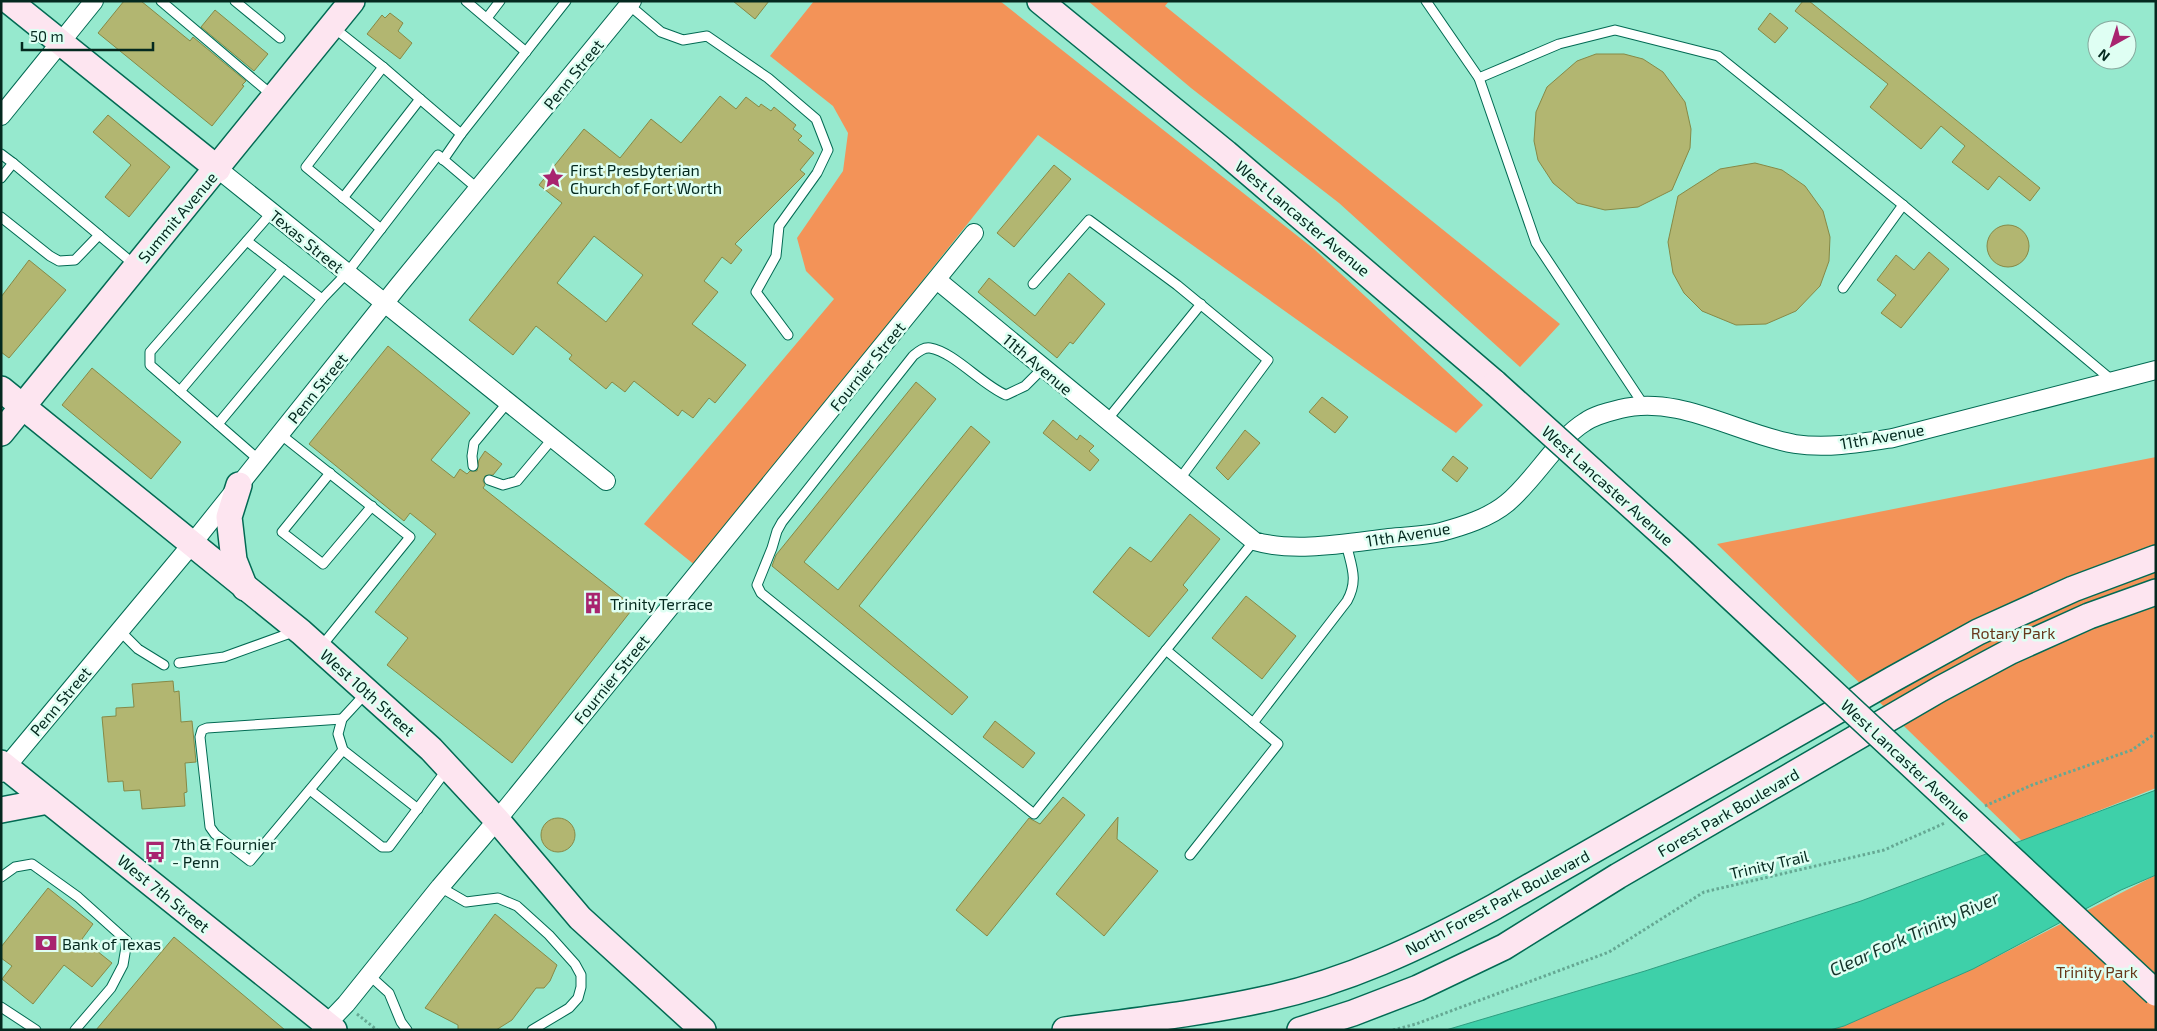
<svg xmlns="http://www.w3.org/2000/svg" width="2157" height="1031" font-family="'Exo 2',sans-serif">
  <style>
    .green { fill: #f39358 }
    .water { fill: #3ed0a9; stroke: #2d9e80 }
    .building { fill: #b2b671; stroke: #868946; fill-rule: evenodd }
    .lines { fill: none; stroke-linecap: round; stroke-linejoin: round }
    .lane-casing { stroke: #026a53; stroke-width: 11 }
    .street-casing { stroke: #026a53; stroke-width: 20 }
    .secondary-casing { stroke: #026a53; stroke-width: 28 }
    .path { stroke: #65a893; stroke-width: 3; stroke-dasharray: 2.5 2.5; stroke-linecap: butt }
    .lane { stroke: #fff; stroke-width: 9 }
    .street { stroke: #fff; stroke-width: 18 }
    .secondary { stroke: #fde5f0; stroke-width: 25 }
    .secondary-bridge-casing { stroke: #026a53; stroke-width: 28; stroke-linecap: butt }
    .secondary-bridge { stroke: #fde5f0; stroke-width: 25 }
    .labels { text-anchor: middle; dominant-baseline: central; stroke-width: 5; stroke-linejoin: round; paint-order: stroke }
    .street-label { font-size: 16px; fill: #04291f; stroke: #dffff3 }
    .poi-label { font-size: 16px; fill: #04291f; stroke: #dffff3; text-anchor: start }
    .park-label { font-size: 16px; fill: #68391b; stroke: #dffff3 }
    .water-label { font-size: 18px; font-style: italic; fill: #15332a; stroke: #dffff3 }
  </style>
  <rect width="100%" height="100%" fill="#96e9ce"/>
  <g class="green">
    <path d="M 814,1 L 1000,1 L 1314,249 L 1483,405 L 1456,433 L 1038,135 L 696,566 L 644,524 L 834,299 L 806,271 L 797,238 L 843,171 L 848,133 L 833,106 L 770,56 Z"/>
    <path d="M 1088,1 L 1169,1 L 1165,6 L 1560,324 L 1520,367 L 1339,203 L 1191,88 Z"/>
    <path d="M 2156,457 L 2156,788 L 2022,841 L 1717,544 Z"/>
    <path d="M 2156,875 L 2156,1030 L 1830,1030 L 1844,1026 L 1973,969 Z"/>
  </g>
  <path class="water" d="M 2156,790 L 2156,875 L 2121,890 L 1973,969 L 1844,1026 L 1830,1030 L 1446,1030 L 1645,971 L 1861,901 Z"/>
  <g class="building">
    <path d="M 124,1 L 141,1 L 190,41 L 193,37 L 246,81 L 242,85 L 244,86 L 212,126 L 98,33 Z"/>
    <path d="M 733,1 L 769,1 L 755,19 Z"/>
    <path d="M 1803,1 L 1809,1 L 2040,188 L 2030,201 L 1999,176 L 1988,190 L 1952,162 L 1965,146 L 1941,126 L 1921,149 L 1870,107 L 1888,84 L 1795,11 Z"/>
    <path d="M 215,10 L 268,54 L 254,71 L 201,27 Z"/>
    <path d="M 390,13 L 403,23 L 398,31 L 412,43 L 400,59 L 367,34 L 382,15 L 385,18 Z"/>
    <path d="M 1770,13 L 1788,28 L 1775,43 L 1758,29 Z"/>
    <path d="M 1596,54 L 1624,54 L 1643,59 L 1663,72 L 1685,102 L 1691,129 L 1690,148 L 1672,190 L 1638,207 L 1605,210 L 1577,203 L 1553,183 L 1538,160 L 1534,141 L 1536,112 L 1547,87 L 1577,61 Z"/>
    <path d="M 720,96 L 736,109 L 746,97 L 759,107 L 761,104 L 771,111 L 774,107 L 796,125 L 793,129 L 802,136 L 798,140 L 814,153 L 800,170 L 805,174 L 735,244 L 742,250 L 731,264 L 722,257 L 704,281 L 718,292 L 692,324 L 746,365 L 715,403 L 709,398 L 693,418 L 682,410 L 678,416 L 634,381 L 625,392 L 612,382 L 606,389 L 569,359 L 572,355 L 536,326 L 513,355 L 469,320 L 562,203 L 539,185 L 584,129 L 620,158 L 651,119 L 681,143 ZM 594,236 L 643,275 L 606,322 L 557,283 Z"/>
    <path d="M 108,115 L 170,167 L 129,217 L 105,197 L 131,165 L 93,132 Z"/>
    <path d="M 1755,163 L 1782,170 L 1805,186 L 1823,211 L 1830,237 L 1829,261 L 1820,286 L 1796,311 L 1766,324 L 1736,325 L 1702,311 L 1684,293 L 1673,273 L 1668,242 L 1678,196 L 1720,169 Z"/>
    <path d="M 1054,165 L 1071,179 L 1014,247 L 997,233 Z"/>
    <circle cx="2008" cy="246" r="21"/>
    <path d="M 1929,252 L 1949,269 L 1901,328 L 1881,313 L 1896,295 L 1877,280 L 1896,255 L 1914,270 Z"/>
    <path d="M 29,260 L 66,290 L 9,358 L 1,352 L 1,297 Z"/>
    <path d="M 1069,273 L 1105,304 L 1073,344 L 1070,342 L 1057,358 L 978,292 L 989,278 L 1035,316 Z"/>
    <path d="M 388,346 L 470,413 L 431,460 L 454,478 L 460,469 L 467,474 L 470,471 L 477,471 L 479,460 L 485,451 L 502,464 L 493,475 L 485,476 L 483,481 L 485,485 L 483,488 L 634,607 L 512,763 L 387,665 L 408,638 L 375,612 L 436,534 L 410,513 L 404,521 L 309,444 Z"/>
    <path d="M 92,368 L 181,442 L 151,479 L 62,405 Z"/>
    <path d="M 916,382 L 936,399 L 804,562 L 838,590 L 971,426 L 990,442 L 859,606 L 968,697 L 952,715 L 772,566 L 776,555 Z"/>
    <path d="M 1322,397 L 1348,417 L 1335,433 L 1309,412 Z"/>
    <path d="M 1053,420 L 1077,440 L 1080,435 L 1094,446 L 1089,451 L 1099,460 L 1090,471 L 1043,433 Z"/>
    <path d="M 1245,430 L 1260,443 L 1228,480 L 1216,468 Z"/>
    <path d="M 1453,456 L 1468,468 L 1457,482 L 1442,470 Z"/>
    <path d="M 1190,514 L 1220,539 L 1183,585 L 1188,590 L 1149,637 L 1093,592 L 1130,547 L 1151,562 Z"/>
    <path d="M 1246,596 L 1296,636 L 1262,679 L 1212,638 Z"/>
    <path d="M 173,681 L 174,692 L 179,691 L 181,722 L 192,721 L 196,762 L 185,763 L 187,792 L 184,793 L 185,806 L 142,809 L 140,790 L 124,791 L 123,781 L 108,782 L 102,717 L 116,716 L 116,708 L 134,707 L 132,684 Z"/>
    <path d="M 995,721 L 1035,753 L 1023,768 L 983,737 Z"/>
    <path d="M 1063,797 L 1085,815 L 987,936 L 956,910 L 1029,818 L 1040,824 Z"/>
    <path d="M 1118,817 L 1117,839 L 1158,871 L 1104,936 L 1056,894 Z"/>
    <circle cx="558" cy="835" r="17"/>
    <path d="M 48,888 L 93,924 L 82,939 L 112,963 L 92,987 L 64,965 L 33,1004 L 2,979 L 12,966 L 1,958 L 1,947 Z"/>
    <path d="M 495,914 L 557,965 L 550,981 L 544,988 L 536,988 L 512,1020 L 496,1030 L 458,1030 L 458,1025 L 425,1008 Z"/>
    <path d="M 174,937 L 285,1030 L 96,1030 Z"/>
  </g>
  <g class="lines">
    <g class="lane-casing">
      <g id="lane">
        <path d="M 161,1 L 273,96"/>
        <path d="M 235,1 L 280,38"/>
        <path d="M 466,1 L 526,52"/>
        <path d="M 1426,1 L 1479,78 L 1559,44 L 1615,30 L 1718,56 L 1903,205 L 2114,382"/>
        <path d="M 629,5 L 661,32 L 683,40 L 707,36 L 768,78 L 816,119 L 828,150 L 817,173 L 779,226 L 776,256 L 756,292 L 788,335"/>
        <path d="M 487,18 L 500,1"/>
        <path d="M 333,27 L 383,67 L 306,167 L 381,229"/>
        <path d="M 1479,78 L 1536,243 L 1643,404"/>
        <path d="M 420,99 L 461,134 L 566,1"/>
        <path d="M 1,154 L 13,163"/>
        <path d="M 443,160 L 461,134"/>
        <path d="M 1,178 L 13,163 L 136,266"/>
        <path d="M 343,198 L 420,99 L 383,67"/>
        <path d="M 1,217 L 50,256 L 59,261 L 75,260 L 99,235"/>
        <path d="M 247,241 L 322,299 L 347,273 L 438,155 L 478,189"/>
        <path d="M 1033,284 L 1089,220 L 1177,285 L 1268,360 L 1179,480"/>
        <path d="M 1843,288 L 1903,205"/>
        <path d="M 1043,368 L 1025,386 L 1006,395 C 982,385 954,352 930,348 C 923,347 918,352 913,356 L 782,522 L 777,531 L 772,548 L 757,585 L 761,593 L 1034,814 L 1166,650"/>
        <path d="M 180,391 L 283,269"/>
        <path d="M 1107,420 L 1201,304"/>
        <path d="M 218,424 L 322,299"/>
        <path d="M 280,434 L 410,537 L 320,648"/>
        <path d="M 259,460 L 150,365 L 150,352 L 272,212"/>
        <path d="M 473,466 L 472,456 L 474,443 L 508,402"/>
        <path d="M 330,473 L 282,532 L 323,564 L 372,506"/>
        <path d="M 489,480 L 503,485 L 517,481 L 553,438"/>
        <path d="M 1254,541 L 1166,650 L 1253,723 L 1347,601 C 1359,579 1351,566 1346,543"/>
        <path d="M 119,630 L 138,649 L 164,665"/>
        <path d="M 179,663 L 224,657 L 296,631"/>
        <path d="M 366,693 L 342,719 L 338,734 L 343,750 L 418,809"/>
        <path d="M 342,719 L 207,728 L 202,730 L 200,737 L 210,827 L 215,834 L 250,861 L 343,750"/>
        <path d="M 310,790 L 382,847 L 389,847 L 448,768"/>
        <path d="M 1190,855 L 1278,744 L 1253,723"/>
        <path d="M 1,877 L 15,867 L 32,864 L 78,897 L 127,941 L 123,965 L 111,988 L 75,1030"/>
        <path d="M 440,887 L 466,902 L 498,898 L 517,906 L 549,935 L 575,964 L 581,975 L 581,987 L 578,998 L 569,1008 L 532,1030"/>
        <path d="M 369,975 L 389,993 L 401,1022 L 407,1030"/>
        <path d="M 1,1007 L 36,1030"/>
      </g>
    </g>
    <g class="street-casing">
      <g id="street">
        <path d="M 1,116 L 94,1"/>
        <path d="M 218,169 L 606,481"/>
        <path d="M 937,280 L 1254,541 C 1294,553 1347,543 1389,538 C 1406,536 1425,536 1441,532 C 1463,526 1489,518 1507,503 C 1534,481 1557,439 1585,422 C 1595,415 1608,412 1620,409 C 1679,394 1737,434 1795,444 C 1827,449 1861,443 1893,438 L 2156,370"/>
        <path d="M 1,773 L 192,544 L 399,285 L 632,1"/>
        <path d="M 321,1030 L 346,1004 L 440,887 L 497,820 L 974,233"/>
      </g>
    </g>
    <g class="secondary-casing">
      <g id="secondary">
        <path d="M 9,1 L 218,169"/>
        <path d="M 1040,1 L 1226,153 L 1495,383"/>
        <path d="M 1,389 L 301,632 L 431,749 L 497,820 L 580,918 L 703,1030"/>
        <path d="M 1,433 L 352,1"/>
        <path d="M 239,485 L 229,517 L 234,560 L 245,588"/>
        <path d="M 1,763 L 334,1030"/>
        <path d="M 1,810 L 48,801"/>
        <path d="M 1065,1030 C 1131,1021 1197,1014 1261,1000 C 1344,983 1421,947 1494,907 L 1893,679 L 1978,632 L 2073,589 L 2156,558"/>
        <path d="M 1300,1030 L 1353,1013 L 1418,988 L 1504,947 L 1618,876 L 1940,689 L 2011,651 L 2089,616 L 2156,592"/>
      </g>
    </g>
    <g class="path">
      <path d="M 1985,806 L 2032,785 L 2132,750 L 2156,733"/>
      <path d="M 357,1014 L 377,1030"/>
      <path d="M 1393,1030 L 1416,1024 L 1609,952 L 1704,892 L 1884,850 L 1945,823"/>
    </g>
    <use href="#lane" class="lane"/>
    <use href="#street" class="street"/>
    <use href="#secondary" class="secondary"/>
    <g class="secondary-bridge-casing">
      <path id="secondary-bridge" d="M 1495,383 L 1679,549 L 2156,993"/>
    </g>
    <use href="#secondary-bridge" class="secondary-bridge"/>
  </g>
  <defs>
    <g id="sight-bare" transform="scale(1.725)"><path d="M0-6L1.8-2.2L6-1.7L2.9 1.2L3.7 5.4L0 3.3L-3.7 5.4L-2.9 1.2L-6-1.7L-1.8-2.2Z" fill="#a8246f" stroke="#dffff3" stroke-width="2.5" paint-order="stroke"/></g>
    <g id="building-bare" transform="scale(1.725)"><path d="M-4-6H4V6H1V3H-1V6H-4ZM-2.5-4.3h1.7v1.8h-1.7ZM.8-4.3h1.7v1.8H.8ZM-2.5-1h1.7V.8h-1.7ZM.8-1h1.7V.8H.8Z" fill="#a8246f" stroke="#dffff3" stroke-width="2.5" paint-order="stroke"/></g>
    <g id="bus-bare" transform="scale(1.725)"><path d="M-5-6H5V4H4V6H2V4H-2V6H-4V4H-5ZM-3.5-4V0h7V-4ZM-3.5 1.2v1.5H-2V1.2ZM2 1.2v1.5H3.5V1.2Z" fill="#a8246f" stroke="#dffff3" stroke-width="2.5" paint-order="stroke"/></g>
    <g id="bank-bare" transform="scale(1.725)"><path d="M-6-4H6V4H-6ZM0-2.3a2.3 2.3 0 1 0 0 4.6a2.3 2.3 0 1 0 0-4.6Z" fill="#a8246f" stroke="#dffff3" stroke-width="2.5" paint-order="stroke"/></g>
  </defs>
  <g fill-rule="evenodd">
    <use href="#sight-bare" x="553" y="178"/>
    <use href="#building-bare" x="593" y="603"/>
    <use href="#bus-bare" x="155" y="852"/>
    <use href="#bank-bare" x="46" y="943"/>
  </g>
  <g class="labels">
    <g class="street-label">
      <text transform="translate(573 74) rotate(-51)">Penn Street</text>
      <text transform="translate(177 217) rotate(-50)">Summit Avenue</text>
      <text transform="translate(1303 218) rotate(40)">West Lancaster Avenue</text>
      <text transform="translate(307 241) rotate(39)">Texas Street</text>
      <text transform="translate(1038 364) rotate(40)">11th Avenue</text>
      <text transform="translate(867 366) rotate(-51)">Fournier Street</text>
      <text transform="translate(317 388) rotate(-51)">Penn Street</text>
      <text transform="translate(1882 436) rotate(-10)">11th Avenue</text>
      <text transform="translate(1608 485) rotate(42)">West Lancaster Avenue</text>
      <text transform="translate(1408 534) rotate(-9)">11th Avenue</text>
      <text transform="translate(611 679) rotate(-51)">Fournier Street</text>
      <text transform="translate(368 692) rotate(42)">West 10th Street</text>
      <text transform="translate(60 701) rotate(-50)">Penn Street</text>
      <text transform="translate(1906 760) rotate(43)">West Lancaster Avenue</text>
      <text transform="translate(1728 812) rotate(-30)">Forest Park Boulevard</text>
      <text transform="translate(1769 864) rotate(-13)">Trinity Trail</text>
      <text transform="translate(164 893) rotate(39)">West 7th Street</text>
      <text transform="translate(1497 902) rotate(-28)">North Forest Park Boulevard</text>
    </g>
    <g class="poi-label">
      <text x="570" y="169">First Presbyterian<tspan x="570" dy="18">Church of Fort Worth</tspan></text>
      <text x="610" y="603">Trinity Terrace</text>
      <text x="172" y="843">7th &amp; Fournier<tspan x="172" dy="18">- Penn</tspan></text>
      <text x="62" y="943">Bank of Texas</text>
    </g>
    <g class="park-label">
      <text x="2013" y="632">Rotary Park</text>
      <text x="2097" y="971">Trinity Park</text>
    </g>
    <g class="water-label">
      <text transform="translate(1914 933) rotate(-24)">Clear Fork Trinity River</text>
    </g>
  </g>
  <rect width="2157" height="1031" fill="none" stroke="#04291f" stroke-width="5"/>
  <g transform="translate(2112 45) rotate(219)"><circle r="24" fill="#dffff3" stroke="#87a99e"/>
  <path d="M0-4L9 19L0 12L-9 19Z" fill="#a8246f"/>
  <text y="-8" font-size="14" font-weight="bold" text-anchor="middle" fill="#04291f">N</text>
  </g>
  <path d="M22 42v8h131v-8" fill="none" stroke="#04291f" stroke-width="2.5"/>
  <text x="30" y="42" font-size="15" fill="#04291f" stroke="#dffff3" stroke-width="4" paint-order="stroke">50 m</text>
</svg>
